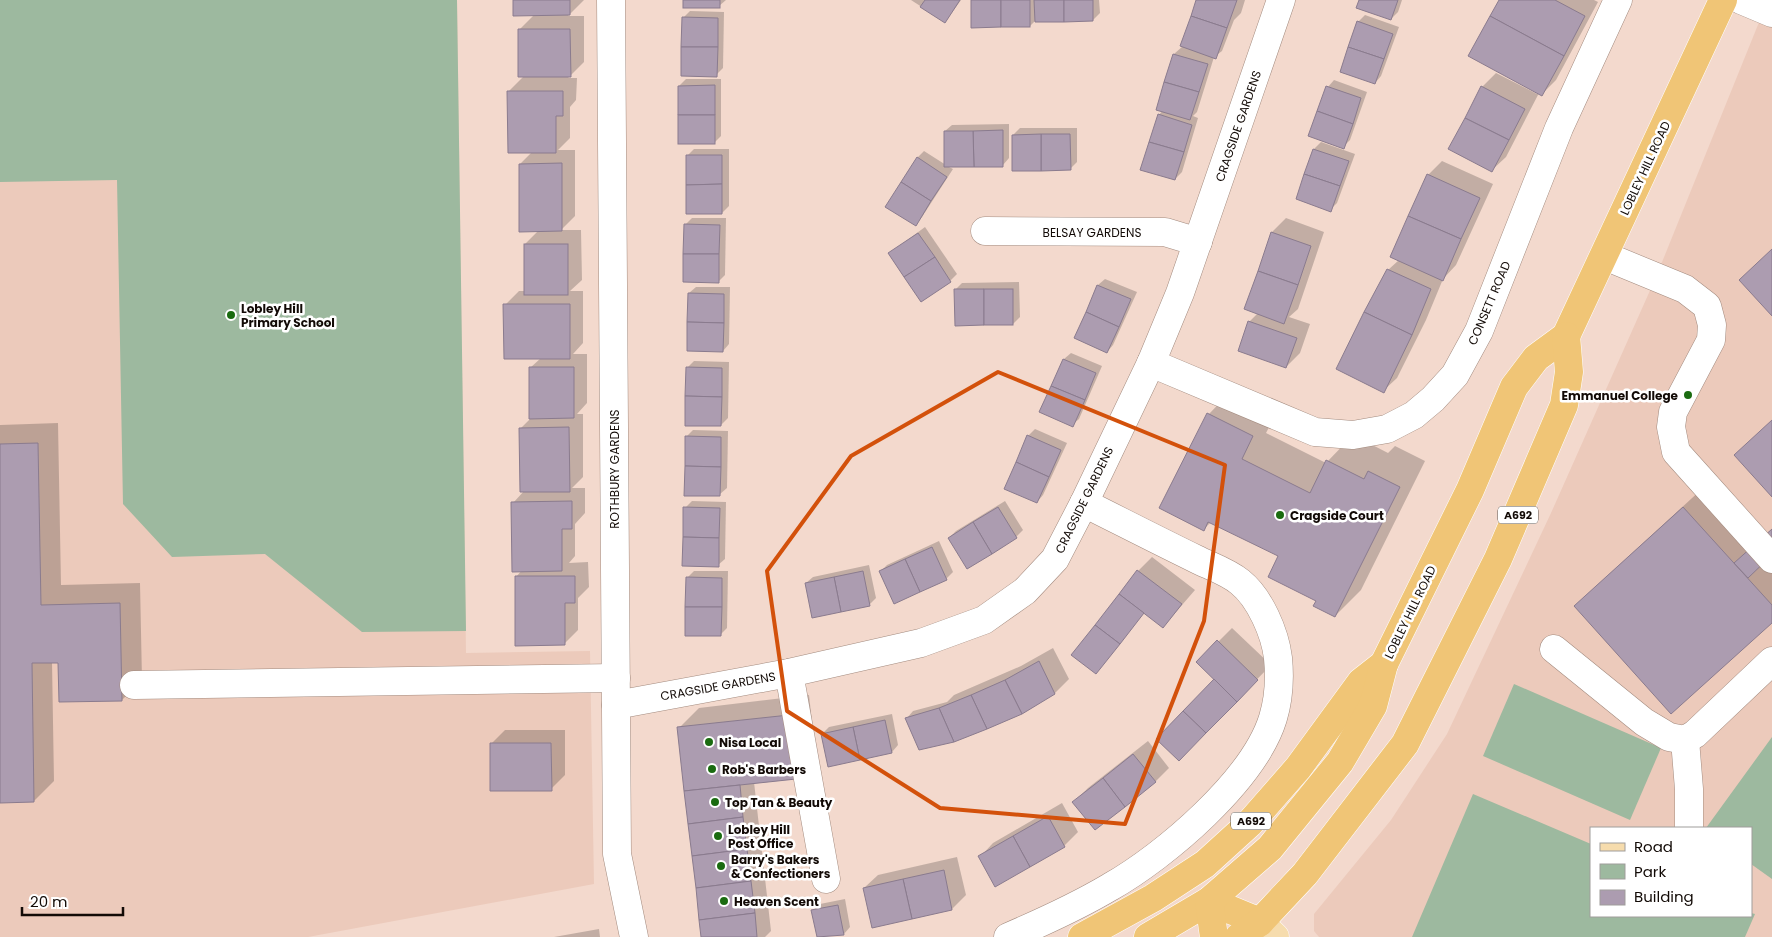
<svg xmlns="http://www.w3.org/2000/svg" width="1772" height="937" font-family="Poppins,sans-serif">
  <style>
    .built { fill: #eccabb; fill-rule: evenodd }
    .green { fill: #9db99f }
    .shadow { fill: #0003 }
    .building { fill: #ac9cb0; stroke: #8a7b8e }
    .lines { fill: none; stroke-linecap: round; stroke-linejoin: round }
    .minor-casing { stroke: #a38b7f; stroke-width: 29 }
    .major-casing { stroke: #fff; stroke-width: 29 }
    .highway-casing { stroke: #fff; stroke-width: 29 }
    .minor { stroke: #fff; stroke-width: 28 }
    .major { stroke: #f6dcad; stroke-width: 28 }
    .highway { stroke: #f0c576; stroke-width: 28 }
    .marked { fill: none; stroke: #d3510b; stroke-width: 4; stroke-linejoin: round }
    .poi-dot { fill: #1a6b10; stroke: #fff; stroke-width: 2 }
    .labels { text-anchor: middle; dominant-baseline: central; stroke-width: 5; stroke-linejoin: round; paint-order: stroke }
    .shield { fill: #fff; stroke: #595451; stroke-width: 1 }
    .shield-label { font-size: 11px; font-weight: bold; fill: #120a06 }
    .street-label { font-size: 12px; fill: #120a06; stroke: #fff }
    .poi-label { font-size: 12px; font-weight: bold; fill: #120a06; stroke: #fff; text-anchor: start }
  </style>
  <rect width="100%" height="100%" fill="#f3d9cd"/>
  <g class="built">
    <path d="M 0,0 L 457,0 L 466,653 L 590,651 L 594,884 L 308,937 L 0,937 Z"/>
    <path d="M 1768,0 L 1772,0 L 1772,937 L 1319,937 L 1314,931 L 1314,914 L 1391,820 L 1447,734 L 1551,513 L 1656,277 ZM 1591,828 L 1751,828 L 1751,916 L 1591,916 Z"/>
  </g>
  <g class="green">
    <path d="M 0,0 L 457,0 L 466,631 L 362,632 L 265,554 L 172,557 L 123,504 L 117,180 L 0,182 Z"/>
    <path d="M 1514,684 L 1661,748 L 1630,820 L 1483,756 Z"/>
    <path d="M 1772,737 L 1772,879 L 1751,864 L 1751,828 L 1706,828 Z"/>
    <path d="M 1473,794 L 1591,844 L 1591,916 L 1751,916 L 1751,913 L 1755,914 L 1745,937 L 1412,937 Z"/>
  </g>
  <g class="shadow">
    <path d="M 514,0 L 584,0 L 568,16 L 584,16 L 584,62 L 568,78 L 577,78 L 576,100 L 570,107 L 570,138 L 558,150 L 575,150 L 575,216 L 561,230 L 581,230 L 582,280 L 570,291 L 583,291 L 583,343 L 573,354 L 587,354 L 587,403 L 577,414 L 583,414 L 583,477 L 572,488 L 585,488 L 585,513 L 575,524 L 575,556 L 569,563 L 588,562 L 589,587 L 578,598 L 578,630 L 564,644 L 516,577 L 522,570 L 513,503 L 524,491 L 521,428 L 531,418 L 530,368 L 541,358 L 505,305 L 519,291 L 525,291 L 525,244 L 539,230 L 520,164 L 532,152 L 508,92 L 524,76 L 519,30 L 535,14 Z"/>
    <path d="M 684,0 L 726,0 L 719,6 Z"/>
    <path d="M 911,0 L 961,0 L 945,22 Z"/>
    <path d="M 972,0 L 1099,0 L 1100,13 L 1093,20 L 1035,21 L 1030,26 Z"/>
    <path d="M 1198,0 L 1245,0 L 1241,13 L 1234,20 L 1222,51 L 1214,57 L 1197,112 L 1193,116 L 1198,118 L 1182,172 L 1175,179 L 1159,115 L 1163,110 L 1157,109 L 1174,54 L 1183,46 Z"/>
    <path d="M 1360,0 L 1402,0 L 1398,12 L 1391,19 Z"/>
    <path d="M 1500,0 L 1594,0 L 1598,2 L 1556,80 L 1542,94 L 1539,93 L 1506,157 L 1492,170 L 1482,87 L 1496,73 L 1537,94 L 1538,92 Z"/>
    <path d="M 690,11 L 724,12 L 723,68 L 716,75 L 683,18 Z"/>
    <path d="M 1365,15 L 1399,27 L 1381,76 L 1375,83 L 1358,22 Z"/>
    <path d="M 686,79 L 721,79 L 721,136 L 714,143 L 679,86 Z"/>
    <path d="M 1334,80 L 1367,92 L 1350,140 L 1343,147 L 1328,87 Z"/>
    <path d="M 1009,124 L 1009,158 L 1003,165 L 947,166 L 953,169 L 922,217 L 915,224 L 917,158 L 924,151 L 946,165 L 945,131 L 952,125 Z"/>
    <path d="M 1020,128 L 1077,128 L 1077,162 L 1070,169 L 1013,135 Z"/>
    <path d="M 1321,142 L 1355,154 L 1337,203 L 1330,210 L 1297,199 L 1314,149 Z"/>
    <path d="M 694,149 L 729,149 L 729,206 L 722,213 L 687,156 Z"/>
    <path d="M 1442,161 L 1493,184 L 1456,265 L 1443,279 L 1426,320 L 1397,378 L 1383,391 L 1388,270 L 1399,260 L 1428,175 Z"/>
    <path d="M 692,218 L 726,218 L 725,275 L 718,282 L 685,225 Z"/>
    <path d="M 1286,218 L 1324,232 L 1298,309 L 1289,317 L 1310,324 L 1300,353 L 1286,367 L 1249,322 L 1258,313 L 1245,309 L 1272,232 Z"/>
    <path d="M 925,227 L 957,274 L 950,281 L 890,253 Z"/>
    <path d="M 1105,279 L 1137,292 L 1113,345 L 1107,352 L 1075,338 L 1098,285 Z"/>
    <path d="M 1019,282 L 1020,317 L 1013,324 L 955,290 L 962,283 Z"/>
    <path d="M 696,287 L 730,287 L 729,344 L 723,351 L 689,293 Z"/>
    <path d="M 1071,353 L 1102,366 L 1079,419 L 1072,425 L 1041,412 L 1064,359 Z"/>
    <path d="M 694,361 L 729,362 L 728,418 L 721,425 L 687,368 Z"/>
    <path d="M 1234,388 L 1278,410 L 1266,433 L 1326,463 L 1353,435 L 1388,453 L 1395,446 L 1425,461 L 1361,590 L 1335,616 L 1318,600 L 1279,556 L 1211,522 L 1204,529 L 1161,507 L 1209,414 Z"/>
    <path d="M 58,423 L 61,585 L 140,583 L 142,680 L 122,700 L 59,661 L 52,661 L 54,781 L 34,801 L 0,802 L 0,425 Z"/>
    <path d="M 1035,429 L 1067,443 L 1043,495 L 1037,502 L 1028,436 Z"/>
    <path d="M 693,430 L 728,431 L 727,488 L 720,494 L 686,437 Z"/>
    <path d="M 1704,487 L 1755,544 L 1772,529 L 1772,621 L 1575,606 Z"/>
    <path d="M 692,501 L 726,502 L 725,559 L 718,565 L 685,508 Z"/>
    <path d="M 1005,501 L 1023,530 L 1016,537 L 949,538 L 956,531 Z"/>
    <path d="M 939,541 L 953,572 L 946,579 L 880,572 L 887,565 Z"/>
    <path d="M 1152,557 L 1195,590 L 1163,627 L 1144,612 L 1096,673 L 1072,655 L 1138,571 Z"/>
    <path d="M 869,565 L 876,598 L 869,605 L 806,583 L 813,577 Z"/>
    <path d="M 694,571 L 728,571 L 727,628 L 720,635 L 687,578 Z"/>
    <path d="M 1232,628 L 1271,665 L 1179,759 L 1216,679 L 1198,662 Z"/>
    <path d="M 1053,648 L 1069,679 L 1055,693 L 1021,713 L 907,718 L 913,711 L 947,702 L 954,695 L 1021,666 Z"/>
    <path d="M 809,695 L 816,757 L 754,782 L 771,931 L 765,937 L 702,937 L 679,728 L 699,708 Z"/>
    <path d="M 892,714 L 898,745 L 892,752 L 822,734 L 829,727 Z"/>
    <path d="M 505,730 L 565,730 L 565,775 L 551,789 L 491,744 Z"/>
    <path d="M 1148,741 L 1169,768 L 1155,782 L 1074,802 L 1088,788 Z"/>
    <path d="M 1062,803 L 1078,832 L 1064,846 L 996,885 L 980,857 L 993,843 Z"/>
    <path d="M 957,857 L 966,895 L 952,909 L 864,888 L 878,875 Z"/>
    <path d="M 845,899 L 850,927 L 844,934 L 818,937 L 813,911 L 820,904 Z"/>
    <path d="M 599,929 L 600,937 L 554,937 Z"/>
  </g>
  <g class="building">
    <path d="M 513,0 L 570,0 L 570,15 L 513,16 Z"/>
    <rect x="683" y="0" width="37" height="8"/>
    <path d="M 925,0 L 960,0 L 945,23 L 920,7 Z"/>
    <path d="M 971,0 L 1001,0 L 1001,27 L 971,28 Z"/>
    <rect x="1001" y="0" width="29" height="27"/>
    <path d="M 1034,0 L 1064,0 L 1064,22 L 1035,22 Z"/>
    <path d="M 1064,0 L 1093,0 L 1093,21 L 1064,22 Z"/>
    <path d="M 1196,0 L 1237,0 L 1227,28 L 1191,16 Z"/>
    <path d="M 1359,0 L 1398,0 L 1391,20 L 1356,8 Z"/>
    <path d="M 1499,0 L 1555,0 L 1585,16 L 1564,56 L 1490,16 Z"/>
    <path d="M 1191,16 L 1227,28 L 1216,59 L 1180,46 Z"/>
    <path d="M 1490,16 L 1564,56 L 1542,96 L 1468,56 Z"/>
    <path d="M 682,17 L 718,18 L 718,47 L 681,47 Z"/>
    <path d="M 1357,21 L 1393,34 L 1384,59 L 1348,47 Z"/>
    <path d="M 518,29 L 570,29 L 571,77 L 518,77 Z"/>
    <path d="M 681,47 L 718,47 L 717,77 L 681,76 Z"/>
    <path d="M 1348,47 L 1384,59 L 1375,84 L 1340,72 Z"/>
    <path d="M 1173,54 L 1208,64 L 1199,92 L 1164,82 Z"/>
    <path d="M 1164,82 L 1199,92 L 1190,120 L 1156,110 Z"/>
    <path d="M 715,85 L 715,115 L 678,115 L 678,86 Z"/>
    <path d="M 1326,86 L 1361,98 L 1353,124 L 1317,111 Z"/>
    <path d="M 1481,86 L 1525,109 L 1509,140 L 1465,118 Z"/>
    <path d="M 507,91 L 563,91 L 563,116 L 556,116 L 556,153 L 508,153 Z"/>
    <path d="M 1317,111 L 1353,124 L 1344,149 L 1308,136 Z"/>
    <path d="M 1158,114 L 1192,125 L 1184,152 L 1149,142 Z"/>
    <rect x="678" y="115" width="37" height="29"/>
    <path d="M 1465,118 L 1509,140 L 1492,172 L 1448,149 Z"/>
    <path d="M 1003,130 L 1003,167 L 974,167 L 973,131 Z"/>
    <path d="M 944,131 L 973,131 L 974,167 L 944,167 Z"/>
    <path d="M 1041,134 L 1070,134 L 1071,170 L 1041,171 Z"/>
    <path d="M 1041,134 L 1041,171 L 1012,171 L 1012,135 Z"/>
    <path d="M 1149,142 L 1184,152 L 1175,180 L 1140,170 Z"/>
    <path d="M 1313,149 L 1349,161 L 1340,186 L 1304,174 Z"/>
    <path d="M 686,155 L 722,155 L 722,184 L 686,185 Z"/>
    <path d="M 917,157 L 947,177 L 931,201 L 901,182 Z"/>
    <path d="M 562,163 L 562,231 L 519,232 L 519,164 Z"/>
    <path d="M 1304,174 L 1340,186 L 1331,212 L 1296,199 Z"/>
    <path d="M 1427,174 L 1480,198 L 1461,239 L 1408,216 Z"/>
    <path d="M 901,182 L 931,201 L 916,226 L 885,207 Z"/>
    <path d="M 722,184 L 722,214 L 686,214 L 686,185 Z"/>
    <path d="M 1408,216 L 1461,239 L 1443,281 L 1390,257 Z"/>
    <path d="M 684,224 L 720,225 L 719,254 L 683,254 Z"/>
    <path d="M 1271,232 L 1311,246 L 1298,285 L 1258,271 Z"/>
    <path d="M 918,233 L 935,257 L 904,277 L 888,253 Z"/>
    <rect x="524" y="244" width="44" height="51"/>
    <path d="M 1772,249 L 1772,316 L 1739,280 Z"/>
    <path d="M 683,254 L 719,254 L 719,283 L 683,282 Z"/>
    <path d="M 935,257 L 951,282 L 921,302 L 904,277 Z"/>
    <path d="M 1387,269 L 1431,289 L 1412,335 L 1364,312 Z"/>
    <path d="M 1258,271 L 1298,285 L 1284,324 L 1244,309 Z"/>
    <path d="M 1097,285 L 1131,299 L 1119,327 L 1086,312 Z"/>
    <path d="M 954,289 L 984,289 L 984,325 L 955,326 Z"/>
    <rect x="984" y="289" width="29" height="36"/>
    <path d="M 688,293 L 724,294 L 724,323 L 687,322 Z"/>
    <path d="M 503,304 L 570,304 L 570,359 L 504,359 Z"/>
    <path d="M 1086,312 L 1119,327 L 1107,353 L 1074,338 Z"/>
    <path d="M 1364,312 L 1412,335 L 1384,393 L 1336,369 Z"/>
    <path d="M 1248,321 L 1297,338 L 1286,368 L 1238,351 Z"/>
    <path d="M 687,322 L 724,323 L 723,352 L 687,351 Z"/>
    <path d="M 1063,359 L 1096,373 L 1085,400 L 1051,386 Z"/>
    <path d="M 529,367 L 574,367 L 574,418 L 529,419 Z"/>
    <path d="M 686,367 L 722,368 L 722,397 L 685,396 Z"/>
    <path d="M 1051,386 L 1085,400 L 1073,427 L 1039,412 Z"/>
    <path d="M 685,396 L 722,397 L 721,426 L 685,426 Z"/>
    <path d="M 1207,413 L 1253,436 L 1242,459 L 1310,493 L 1326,460 L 1364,479 L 1368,471 L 1400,487 L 1335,617 L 1313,606 L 1316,601 L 1268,577 L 1278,556 L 1208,522 L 1204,531 L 1159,508 Z"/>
    <path d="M 1772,420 L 1772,497 L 1734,455 Z"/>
    <path d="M 569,427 L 570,492 L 520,492 L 519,428 Z"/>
    <path d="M 1027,435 L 1061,450 L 1049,477 L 1016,462 Z"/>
    <path d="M 685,436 L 721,437 L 721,467 L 685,466 Z"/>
    <path d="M 38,443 L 41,605 L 120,603 L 122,701 L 59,702 L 58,663 L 32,663 L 34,802 L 0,803 L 0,444 Z"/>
    <path d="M 1016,462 L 1049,477 L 1037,503 L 1004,489 Z"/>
    <path d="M 685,466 L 721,467 L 720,496 L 684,496 Z"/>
    <path d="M 572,501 L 572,529 L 562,529 L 562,571 L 512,572 L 511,502 Z"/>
    <path d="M 683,507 L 720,508 L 719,538 L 683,537 Z"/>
    <path d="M 998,507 L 1017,538 L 992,554 L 973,522 Z"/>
    <path d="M 1683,507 L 1772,605 L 1772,623 L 1671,714 L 1574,606 Z"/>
    <path d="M 973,522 L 992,554 L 967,569 L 948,538 Z"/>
    <path d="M 1772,529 L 1772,555 L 1748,578 L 1734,563 Z"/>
    <path d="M 683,537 L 719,538 L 719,567 L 682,566 Z"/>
    <path d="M 932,547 L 947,580 L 920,592 L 905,559 Z"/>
    <path d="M 905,559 L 920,592 L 894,604 L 879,571 Z"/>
    <path d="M 1137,570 L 1182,604 L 1163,628 L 1119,594 Z"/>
    <path d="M 863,571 L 870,606 L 841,612 L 834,577 Z"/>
    <path d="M 515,576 L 575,576 L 575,603 L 565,603 L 565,645 L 515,646 Z"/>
    <path d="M 686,577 L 722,578 L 722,607 L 685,607 Z"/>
    <path d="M 834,577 L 841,612 L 812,618 L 805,583 Z"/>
    <path d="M 1119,594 L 1144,613 L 1120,644 L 1095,625 Z"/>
    <path d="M 685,607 L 722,607 L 721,636 L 685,636 Z"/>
    <path d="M 1095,625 L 1120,644 L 1096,674 L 1071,655 Z"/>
    <path d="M 1217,640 L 1258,680 L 1237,702 L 1196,662 Z"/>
    <path d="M 1039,661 L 1055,694 L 1022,714 L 1005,680 Z"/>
    <path d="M 1214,679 L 1237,702 L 1206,733 L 1183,711 Z"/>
    <path d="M 1005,680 L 1022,714 L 987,729 L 971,695 Z"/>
    <path d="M 971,695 L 987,729 L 954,742 L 939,708 Z"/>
    <path d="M 939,708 L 954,742 L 919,750 L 905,718 Z"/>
    <path d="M 1183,711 L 1206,733 L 1179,761 L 1156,739 Z"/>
    <path d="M 789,715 L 796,779 L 684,791 L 677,727 Z"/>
    <path d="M 885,720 L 892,753 L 860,760 L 853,727 Z"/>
    <path d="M 853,727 L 860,760 L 828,767 L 821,734 Z"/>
    <path d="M 490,743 L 551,743 L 552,791 L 490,791 Z"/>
    <path d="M 1133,754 L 1156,782 L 1125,807 L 1103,778 Z"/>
    <path d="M 1103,778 L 1125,807 L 1095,830 L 1072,802 Z"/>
    <path d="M 740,785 L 743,817 L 688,824 L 684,791 Z"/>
    <path d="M 1048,816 L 1065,847 L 1030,867 L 1013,836 Z"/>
    <path d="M 743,817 L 747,849 L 692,856 L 688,824 Z"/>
    <path d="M 1013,836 L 1030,867 L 995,887 L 978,856 Z"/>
    <path d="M 747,849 L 751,881 L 696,888 L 692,856 Z"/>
    <path d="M 944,870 L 952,910 L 912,919 L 903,879 Z"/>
    <path d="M 903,879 L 912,919 L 872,928 L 863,888 Z"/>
    <path d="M 751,881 L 755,913 L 699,920 L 696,888 Z"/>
    <path d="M 838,905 L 844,935 L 817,937 L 811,910 Z"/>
    <path d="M 755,913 L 757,937 L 701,937 L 699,920 Z"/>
  </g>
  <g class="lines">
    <g class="minor-casing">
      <g id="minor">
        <path d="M 611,0 L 617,854 L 634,937"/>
        <path d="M 1741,0 L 1772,13"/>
        <path d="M 985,231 L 1165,232 L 1198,242"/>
        <path d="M 1605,256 L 1685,289 L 1707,306 L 1712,325 L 1711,340 L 1673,412 L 1671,427 L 1676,452 L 1772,559"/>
        <path d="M 1151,363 L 1315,432 L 1353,435 L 1387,429 L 1414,415 L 1433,399 L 1455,375 L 1479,331 L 1559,128 L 1618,0"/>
        <path d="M 1554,649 L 1644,722 L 1669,737 L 1685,740 L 1695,734 L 1772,661"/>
        <path d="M 789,673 L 826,879"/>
        <path d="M 134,685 L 616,678"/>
        <path d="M 616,705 L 789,673 L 921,643 L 984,620 L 1025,591 L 1055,559 L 1084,503 L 1151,363 L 1180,293 L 1281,0"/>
        <path d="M 1685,740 L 1689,789 L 1689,828"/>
        <path d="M 1008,937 C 1043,922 1078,906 1110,887 C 1165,856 1254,780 1273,718 C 1279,698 1280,678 1278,658 C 1275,633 1260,598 1240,582 C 1228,572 1210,566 1196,559 C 1159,541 1122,522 1084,503"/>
      </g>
    </g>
    <g class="major-casing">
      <path id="major" d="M 1260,922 L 1275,937"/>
    </g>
    <g class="highway-casing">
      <g id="highway">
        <path d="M 1082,937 L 1153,898 L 1205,864 L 1249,824 L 1298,768 L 1361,682 L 1384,664 L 1470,490 L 1514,387 L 1536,358 L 1566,336 L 1723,0"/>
        <path d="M 1148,937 L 1209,901 L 1260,922"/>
        <path d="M 1214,937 L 1209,901 L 1270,848 L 1340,762 L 1373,706 L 1384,664"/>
        <path d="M 1239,937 L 1260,922 L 1305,874 L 1405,744 L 1498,559 L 1564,405 L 1569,372 L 1566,336"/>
      </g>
    </g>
    <use href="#minor" class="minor"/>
    <use href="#major" class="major"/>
    <use href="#highway" class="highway"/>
  </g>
  <path class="marked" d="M 998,372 L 1225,465 L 1204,621 L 1125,824 L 940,808 L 787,711 L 767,571 L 851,456 Z"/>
  <g class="poi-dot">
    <circle cx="231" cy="315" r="5"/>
    <circle cx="1688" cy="395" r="5"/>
    <circle cx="1280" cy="515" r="5"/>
    <circle cx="709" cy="742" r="5"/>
    <circle cx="712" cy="769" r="5"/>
    <circle cx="715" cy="802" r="5"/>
    <circle cx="718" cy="836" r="5"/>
    <circle cx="721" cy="866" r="5"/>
    <circle cx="724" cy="901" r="5"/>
  </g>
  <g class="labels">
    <g class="shield">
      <rect x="1498" y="506.5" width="40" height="17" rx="4"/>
      <rect x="1231" y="812.5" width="40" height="17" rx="4"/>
    </g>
    <g class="shield-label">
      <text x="1518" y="515">A692</text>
      <text x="1251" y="821">A692</text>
    </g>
    <g class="street-label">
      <text transform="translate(1238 126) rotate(-71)">CRAGSIDE GARDENS</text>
      <text transform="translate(1645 168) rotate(-65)">LOBLEY HILL ROAD</text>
      <text x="1092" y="232">BELSAY GARDENS</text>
      <text transform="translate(1489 303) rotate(-67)">CONSETT ROAD</text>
      <text transform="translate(614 469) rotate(-90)">ROTHBURY GARDENS</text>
      <text transform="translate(1084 500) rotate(-64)">CRAGSIDE GARDENS</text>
      <text transform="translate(1410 612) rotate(-64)">LOBLEY HILL ROAD</text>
      <text transform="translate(718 686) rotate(-10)">CRAGSIDE GARDENS</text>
    </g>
    <g class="poi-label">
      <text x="241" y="308">Lobley Hill<tspan x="241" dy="14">Primary School</tspan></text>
      <text x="1678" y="395" text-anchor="end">Emmanuel College</text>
      <text x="1290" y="515">Cragside Court</text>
      <text x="719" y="742">Nisa Local</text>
      <text x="722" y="769">Rob's Barbers</text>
      <text x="725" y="802">Top Tan &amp; Beauty</text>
      <text x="728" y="829">Lobley Hill<tspan x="728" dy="14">Post Office</tspan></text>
      <text x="731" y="859">Barry's Bakers<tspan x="731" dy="14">&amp; Confectioners</tspan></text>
      <text x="734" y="901">Heaven Scent</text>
    </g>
  </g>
  <rect x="1590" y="827" width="162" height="90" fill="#ffffff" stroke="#a09d9b"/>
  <rect x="1600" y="843" width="25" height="8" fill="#f6dcad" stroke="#a09d9b"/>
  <text x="1634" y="852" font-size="15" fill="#120a06">Road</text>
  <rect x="1600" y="864" width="25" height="15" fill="#9db99f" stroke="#a09d9b"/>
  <text x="1634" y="877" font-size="15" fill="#120a06">Park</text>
  <rect x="1600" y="890" width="25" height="15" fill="#ac9cb0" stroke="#a09d9b"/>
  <text x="1634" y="902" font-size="15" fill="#120a06">Building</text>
  <path d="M22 907v8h101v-8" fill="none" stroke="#120a06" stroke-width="2.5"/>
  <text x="30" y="907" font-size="15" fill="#120a06" stroke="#ffffff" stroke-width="4" paint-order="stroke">20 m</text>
</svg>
